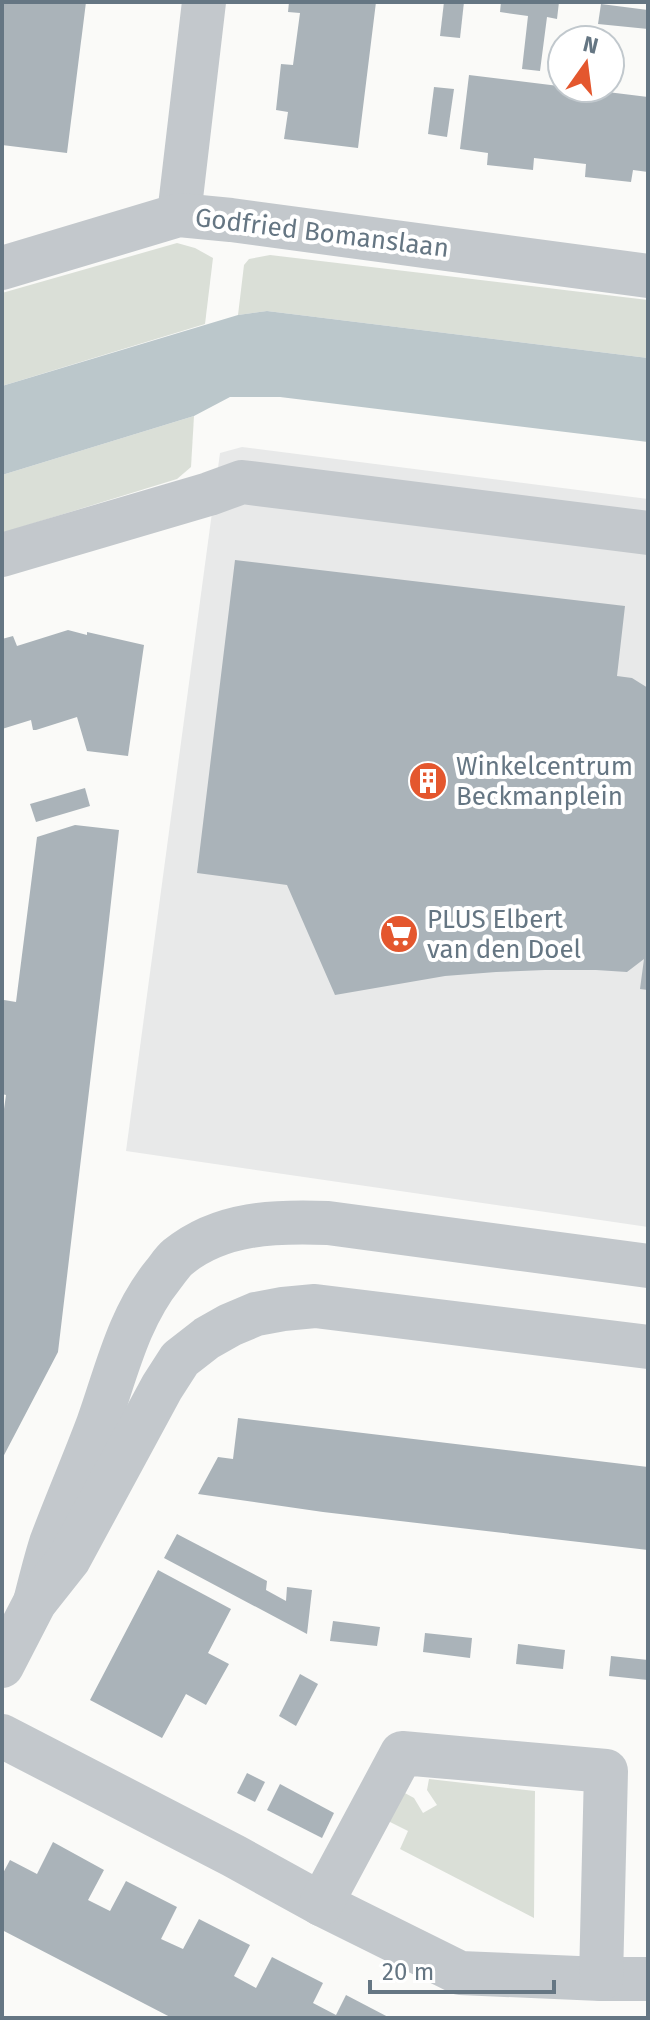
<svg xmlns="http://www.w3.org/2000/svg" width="650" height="2020" font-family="'Fira Sans',sans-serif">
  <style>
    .built { fill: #e8e9e9 }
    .green { fill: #dadfd7 }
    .water { fill: #bbc7cb }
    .building { fill: #aab3b9 }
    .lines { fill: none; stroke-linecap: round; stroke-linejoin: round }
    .minor { stroke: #c3c8cc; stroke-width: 44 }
    .labels { text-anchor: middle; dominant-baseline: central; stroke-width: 8; stroke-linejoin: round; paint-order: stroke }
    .street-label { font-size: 26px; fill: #657683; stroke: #fff }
    .poi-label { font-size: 26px; fill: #657683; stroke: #fff; text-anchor: start }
  </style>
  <rect width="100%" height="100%" fill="#fafaf8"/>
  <path class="built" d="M 242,447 L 648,499 L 648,1227 L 126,1151 L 220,453 Z"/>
  <g class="green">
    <path d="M 177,243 L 195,248 L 213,258 L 205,324 L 2,386 L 2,293 Z"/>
    <path d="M 270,255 L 648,300 L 648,358 L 267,311 L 238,315 L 244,265 L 249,259 Z"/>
    <path d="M 194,416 L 191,467 L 177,479 L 2,533 L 2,475 Z"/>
    <path d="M 429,1779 L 535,1791 L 534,1918 L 400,1849 L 408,1831 L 388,1821 L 403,1792 L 414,1798 L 423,1813 L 437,1805 L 427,1790 Z"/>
  </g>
  <path class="water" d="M 267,311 L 648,358 L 648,442 L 280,397 L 230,397 L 194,416 L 2,475 L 2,386 L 238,315 Z"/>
  <g class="building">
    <path d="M 2,2 L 86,2 L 67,153 L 2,145 Z"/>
    <path d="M 289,2 L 376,2 L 358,148 L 284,139 L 288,112 L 276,110 L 281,64 L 293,65 L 300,13 L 288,12 Z"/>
    <path d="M 444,2 L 464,2 L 460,38 L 440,36 Z"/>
    <path d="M 501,2 L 559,2 L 557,19 L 547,17 L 540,71 L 522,69 L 528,16 L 500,12 Z"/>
    <path d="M 601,4 L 648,10 L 648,29 L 598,24 Z"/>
    <path d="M 469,75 L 648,97 L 648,172 L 633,170 L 631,182 L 585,177 L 586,164 L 534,158 L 533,170 L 487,165 L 488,153 L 460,149 Z"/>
    <path d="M 434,87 L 454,89 L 447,137 L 428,134 Z"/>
    <path d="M 235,560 L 625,606 L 617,676 L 632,678 L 648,688 L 648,990 L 640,989 L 644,959 L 627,972 L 596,970 L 545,970 L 496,972 L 445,976 L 335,995 L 287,885 L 197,873 Z"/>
    <path d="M 68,630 L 87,635 L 87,632 L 144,645 L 128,756 L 87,751 L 77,717 L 36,730 L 33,730 L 31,720 L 2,729 L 2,639 L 13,636 L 17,646 Z"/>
    <path d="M 85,788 L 90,806 L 36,822 L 30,804 Z"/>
    <path d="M 75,825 L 119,830 L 104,965 L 58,1352 L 2,1459 L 2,1123 L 6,1095 L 2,1094 L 2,1019 L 4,1000 L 16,1002 L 37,837 Z"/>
    <path d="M 238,1418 L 648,1467 L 648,1550 L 323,1512 L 198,1494 L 218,1457 L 233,1459 Z"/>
    <path d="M 177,1534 L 267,1581 L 266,1590 L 286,1601 L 287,1587 L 312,1590 L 307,1634 L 164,1558 Z"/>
    <path d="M 158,1570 L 231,1609 L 208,1653 L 229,1664 L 206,1705 L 186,1694 L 162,1738 L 90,1700 Z"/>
    <path d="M 333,1621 L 380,1627 L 377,1646 L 330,1641 Z"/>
    <path d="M 425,1633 L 472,1638 L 470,1658 L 423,1652 Z"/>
    <path d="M 518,1644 L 565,1650 L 563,1669 L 516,1664 Z"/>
    <path d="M 611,1656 L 648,1660 L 648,1680 L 609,1676 Z"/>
    <path d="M 300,1674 L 318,1684 L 296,1726 L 279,1716 Z"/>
    <path d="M 247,1773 L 265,1782 L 255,1802 L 237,1793 Z"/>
    <path d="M 280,1784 L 334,1813 L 322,1838 L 267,1810 Z"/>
    <path d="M 53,1842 L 104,1870 L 88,1900 L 110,1911 L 126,1881 L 177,1907 L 161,1939 L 183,1949 L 199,1919 L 250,1945 L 234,1976 L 256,1988 L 272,1957 L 323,1983 L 313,2003 L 336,2015 L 346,1995 L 390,2018 L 172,2018 L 2,1930 L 2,1875 L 10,1860 L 37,1874 Z"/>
  </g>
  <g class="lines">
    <g class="minor">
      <path d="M 179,215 L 204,2"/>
      <path d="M 2,268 L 179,215 L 231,220 L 648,276"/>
      <path d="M 2,555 L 209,494 L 242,482 L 648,533"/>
      <path d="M 35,1602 C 40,1582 45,1562 51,1543 C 66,1503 83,1464 98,1424 C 116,1374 128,1318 163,1275 C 168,1269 172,1262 178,1257 C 221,1222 276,1221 328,1223 L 648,1266"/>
      <path d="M 2,1666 L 35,1602 L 69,1559 L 162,1387 L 180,1359 L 207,1338 L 230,1325 L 256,1314 L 283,1309 L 315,1306 L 648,1347"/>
      <path d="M 2,1736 L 234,1856 L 321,1904 L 460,1973 L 601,1979 L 648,1979"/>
      <path d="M 321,1904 L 402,1753 L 606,1771 L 601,1979"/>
    </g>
  </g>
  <defs>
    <g id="building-disc" transform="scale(2)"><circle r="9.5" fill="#e4572e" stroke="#fff"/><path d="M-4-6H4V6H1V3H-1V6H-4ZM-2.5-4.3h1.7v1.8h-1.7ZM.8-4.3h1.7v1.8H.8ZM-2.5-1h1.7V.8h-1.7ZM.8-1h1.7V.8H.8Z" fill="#fff"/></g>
    <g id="supermarket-disc" transform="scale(2)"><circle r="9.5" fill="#e4572e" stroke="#fff"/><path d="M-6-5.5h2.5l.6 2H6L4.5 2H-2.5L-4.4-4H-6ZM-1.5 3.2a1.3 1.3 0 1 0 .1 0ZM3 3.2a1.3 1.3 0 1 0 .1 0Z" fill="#fff"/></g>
  </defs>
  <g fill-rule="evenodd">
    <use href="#building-disc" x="428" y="781"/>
    <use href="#supermarket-disc" x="399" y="934"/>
  </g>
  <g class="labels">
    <g class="street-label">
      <text transform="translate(322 233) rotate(7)">Godfried Bomanslaan</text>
    </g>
    <g class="poi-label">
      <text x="456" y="766">Winkelcentrum<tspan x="456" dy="30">Beckmanplein</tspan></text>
      <text x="427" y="919">PLUS Elbert<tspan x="427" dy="30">van den Doel</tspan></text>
    </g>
  </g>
  <rect width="650" height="2020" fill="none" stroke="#657683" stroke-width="8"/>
  <g transform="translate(586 64) rotate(14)"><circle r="38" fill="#ffffff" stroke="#c1c8cd" stroke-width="2"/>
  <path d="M0-6L14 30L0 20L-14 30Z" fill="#e4572e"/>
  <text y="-12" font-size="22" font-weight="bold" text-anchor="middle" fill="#657683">N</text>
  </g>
  <path d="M370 1980v12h184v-12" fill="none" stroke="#657683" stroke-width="4"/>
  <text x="382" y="1980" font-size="24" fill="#657683" stroke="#ffffff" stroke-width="6" paint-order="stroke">20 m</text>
</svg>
